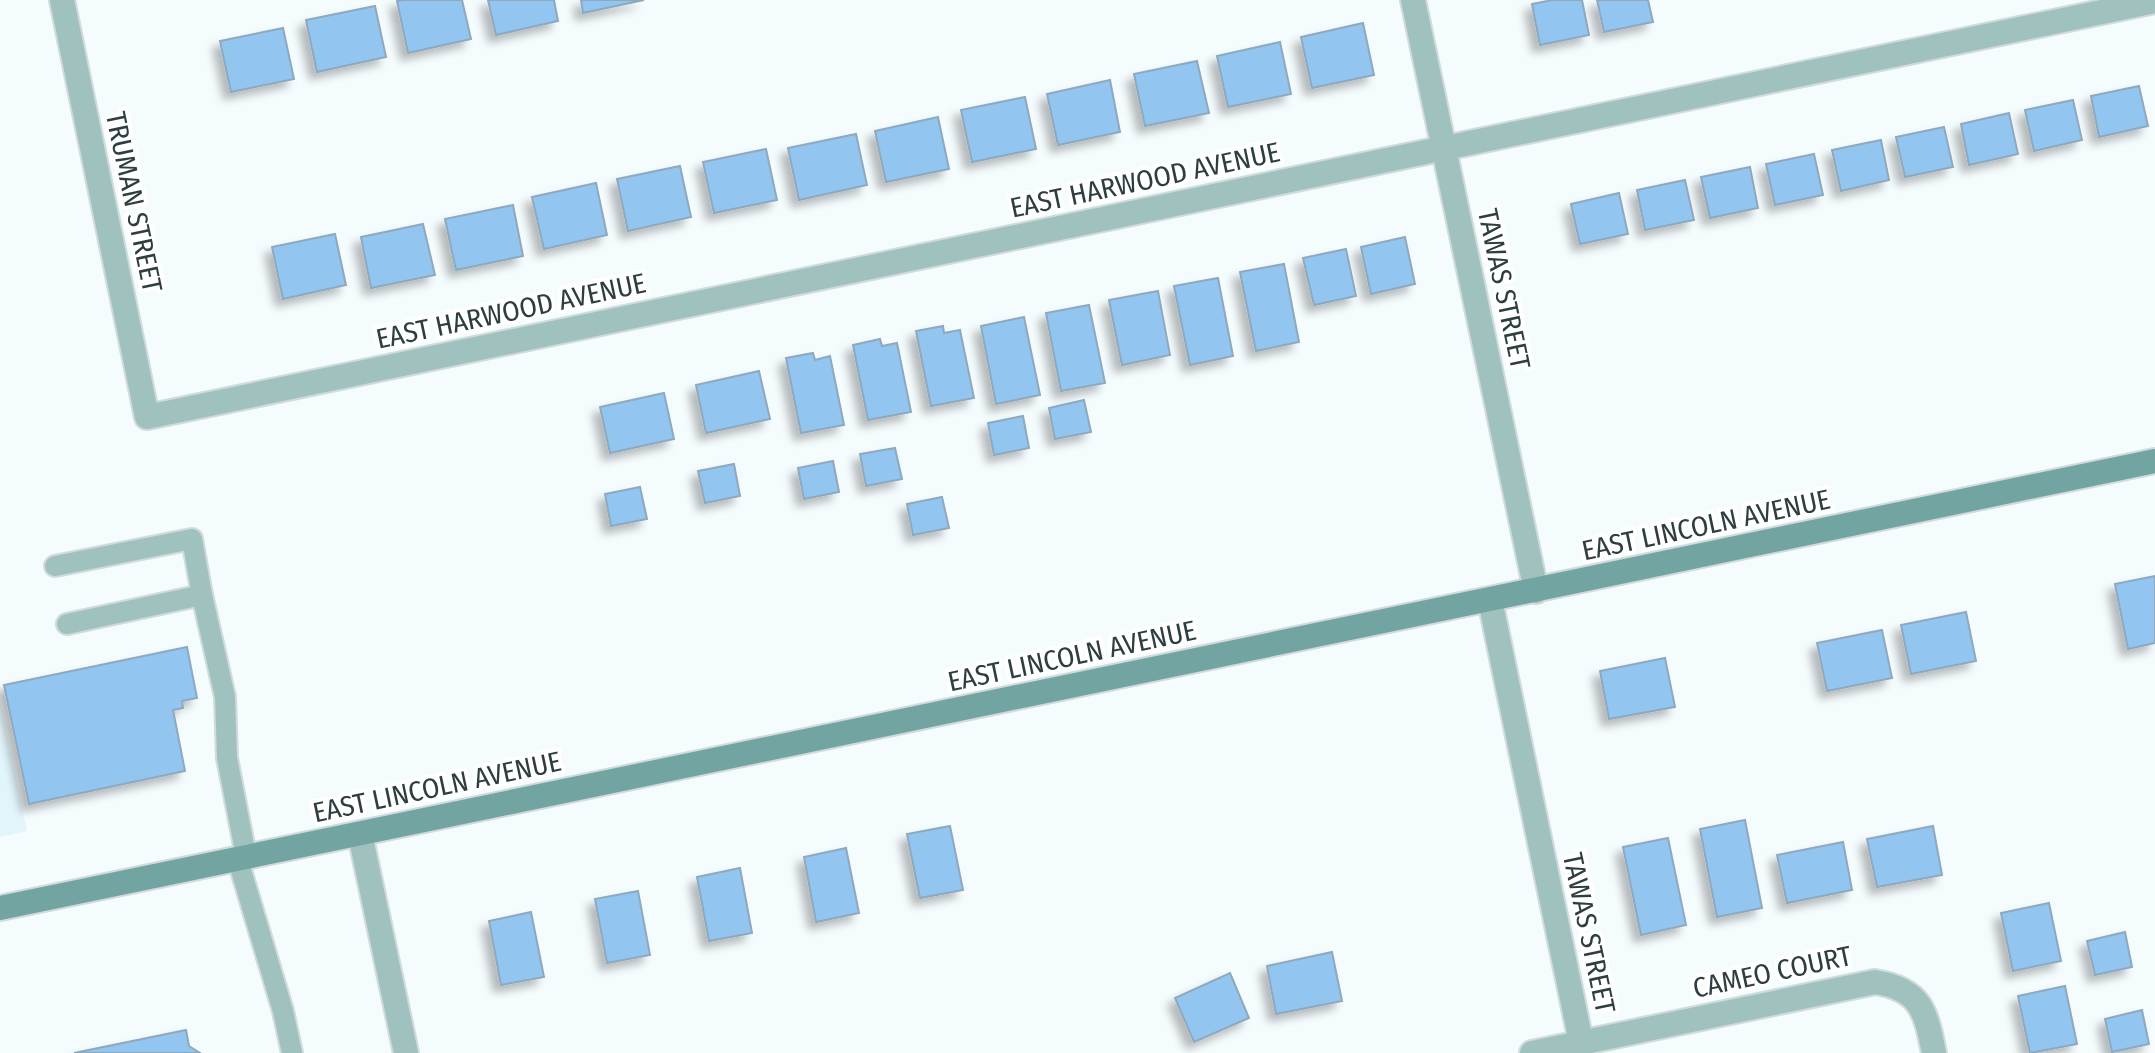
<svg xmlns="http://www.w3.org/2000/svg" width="2155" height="1053" font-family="'Fira Sans Condensed',sans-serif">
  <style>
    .built { fill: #e2f5fb }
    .building { fill: #92c5ef; stroke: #8ea9be; stroke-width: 2; filter: url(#shadow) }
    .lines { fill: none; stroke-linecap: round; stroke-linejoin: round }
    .lane-casing { stroke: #d1dadc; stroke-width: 24 }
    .street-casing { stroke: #d1dadc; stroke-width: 28 }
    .secondary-casing { stroke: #d1dadc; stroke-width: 28 }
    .lane { stroke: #a0c2bf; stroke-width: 20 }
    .street { stroke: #a0c2bf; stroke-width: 24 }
    .secondary { stroke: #72a5a2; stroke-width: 24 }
    .labels { text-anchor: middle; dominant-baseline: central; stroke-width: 8; stroke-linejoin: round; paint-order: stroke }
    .street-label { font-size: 28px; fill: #2d3d41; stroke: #fff }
  </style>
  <defs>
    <filter id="shadow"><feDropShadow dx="-7" dy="7" stdDeviation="4" flood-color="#0004"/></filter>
  </defs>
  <rect width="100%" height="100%" fill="#f5fcfe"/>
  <path class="built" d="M 0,700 L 27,831 L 0,837 Z"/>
  <g class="building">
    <path d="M 403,0 L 462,0 L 471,39 L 408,53 L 397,1 Z"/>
    <path d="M 488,0 L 554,0 L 558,21 L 496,35 Z"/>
    <path d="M 581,0 L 644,0 L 583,13 Z"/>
    <path d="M 1552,0 L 1582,0 L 1589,35 L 1540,45 L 1532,4 Z"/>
    <path d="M 1597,0 L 1648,0 L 1653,22 L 1604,32 Z"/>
    <path d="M 375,6 L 386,57 L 317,72 L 306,20 Z"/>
    <path d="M 1363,23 L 1374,75 L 1312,88 L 1301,37 Z"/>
    <path d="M 283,28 L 294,79 L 231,92 L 220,41 Z"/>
    <path d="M 1280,42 L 1291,94 L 1228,107 L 1217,56 Z"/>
    <path d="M 1197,61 L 1209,113 L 1145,126 L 1134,74 Z"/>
    <path d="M 1110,80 L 1120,132 L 1058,145 L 1047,94 Z"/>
    <path d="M 2139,86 L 2148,126 L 2099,137 L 2091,96 Z"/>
    <path d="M 1025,97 L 1036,149 L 972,162 L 961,110 Z"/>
    <path d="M 2073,100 L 2082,140 L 2034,151 L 2025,110 Z"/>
    <path d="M 2009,113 L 2018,154 L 1969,165 L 1961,124 Z"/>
    <path d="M 938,117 L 949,169 L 886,182 L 875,131 Z"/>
    <path d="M 1944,127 L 1953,167 L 1905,177 L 1896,137 Z"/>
    <path d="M 856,134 L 867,185 L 799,200 L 788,148 Z"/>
    <path d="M 1881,140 L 1889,180 L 1841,191 L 1832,150 Z"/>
    <path d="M 766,149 L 777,200 L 714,213 L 703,162 Z"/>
    <path d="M 1814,154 L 1823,195 L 1775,205 L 1766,164 Z"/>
    <path d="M 680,166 L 691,217 L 628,231 L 617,179 Z"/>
    <path d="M 1750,167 L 1758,208 L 1710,218 L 1701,177 Z"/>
    <path d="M 1685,180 L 1694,220 L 1645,230 L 1637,190 Z"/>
    <path d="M 596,183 L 607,235 L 544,249 L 532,197 Z"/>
    <path d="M 1619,193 L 1628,234 L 1580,244 L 1571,204 Z"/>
    <path d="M 513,205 L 523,256 L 456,270 L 445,219 Z"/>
    <path d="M 423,224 L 435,275 L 371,288 L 361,237 Z"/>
    <path d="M 335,234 L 346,285 L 283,299 L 272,247 Z"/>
    <path d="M 1405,237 L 1415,284 L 1371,294 L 1361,247 Z"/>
    <path d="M 1346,249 L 1356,296 L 1314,305 L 1303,258 Z"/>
    <path d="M 1284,264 L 1299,342 L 1256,351 L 1240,272 Z"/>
    <path d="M 1218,278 L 1233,356 L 1190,365 L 1174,286 Z"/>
    <path d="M 1158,291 L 1170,355 L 1122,365 L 1109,300 Z"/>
    <path d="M 1089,305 L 1105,383 L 1061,391 L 1046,313 Z"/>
    <path d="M 1024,317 L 1040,395 L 996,404 L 981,326 Z"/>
    <path d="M 943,326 L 944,333 L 960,330 L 974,398 L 931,406 L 916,331 Z"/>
    <path d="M 880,339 L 882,346 L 897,343 L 911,412 L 868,420 L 853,345 Z"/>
    <path d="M 813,353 L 815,360 L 830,356 L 844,425 L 801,433 L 786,358 Z"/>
    <path d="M 759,371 L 770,419 L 706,433 L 696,385 Z"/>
    <path d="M 664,393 L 674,439 L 610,453 L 600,407 Z"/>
    <path d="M 1084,400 L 1091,432 L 1055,439 L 1049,408 Z"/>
    <path d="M 1023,416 L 1029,448 L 994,455 L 988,423 Z"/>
    <path d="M 895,448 L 902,479 L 866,486 L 860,454 Z"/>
    <path d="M 833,461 L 839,492 L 804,499 L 798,468 Z"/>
    <path d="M 734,464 L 740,496 L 705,503 L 698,471 Z"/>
    <path d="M 640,487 L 647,519 L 611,526 L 605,494 Z"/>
    <path d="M 942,497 L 949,528 L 913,535 L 907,504 Z"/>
    <path d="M 2155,576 L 2155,643 L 2128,649 L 2115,584 Z"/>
    <path d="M 1966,612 L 1976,661 L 1911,674 L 1901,625 Z"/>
    <path d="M 1882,630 L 1892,678 L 1827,691 L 1817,643 Z"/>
    <path d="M 187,647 L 197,698 L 182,701 L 183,708 L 173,710 L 185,771 L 29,804 L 4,685 Z"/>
    <path d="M 1665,658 L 1675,707 L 1609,719 L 1600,671 Z"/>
    <path d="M 1745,820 L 1762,908 L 1717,917 L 1700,829 Z"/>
    <path d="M 950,826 L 963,890 L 920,898 L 907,834 Z"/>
    <path d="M 1933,826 L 1942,875 L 1877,887 L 1867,839 Z"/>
    <path d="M 1668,838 L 1686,925 L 1641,935 L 1623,847 Z"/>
    <path d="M 1843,842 L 1852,890 L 1787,903 L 1777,855 Z"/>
    <path d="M 846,848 L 859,913 L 816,922 L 804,857 Z"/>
    <path d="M 740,868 L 752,933 L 709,941 L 697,877 Z"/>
    <path d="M 638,891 L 650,955 L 607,963 L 595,899 Z"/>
    <path d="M 2049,903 L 2061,961 L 2013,971 L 2001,913 Z"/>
    <path d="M 531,912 L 544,977 L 501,985 L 489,921 Z"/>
    <path d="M 2125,932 L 2132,967 L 2095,975 L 2087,941 Z"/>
    <path d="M 1332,952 L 1342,1001 L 1276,1014 L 1267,966 Z"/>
    <path d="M 1230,973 L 1249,1018 L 1194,1042 L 1175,998 Z"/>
    <path d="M 2065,986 L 2077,1044 L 2030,1053 L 2018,996 Z"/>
    <path d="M 2142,1010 L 2149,1044 L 2112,1052 L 2105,1019 Z"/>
    <path d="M 186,1030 L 189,1046 L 200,1053 L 74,1053 Z"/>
  </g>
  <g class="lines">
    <g class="lane-casing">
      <g id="lane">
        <path d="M 55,566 L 192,539 L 202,595"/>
        <path d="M 67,624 L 202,595 L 225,697 L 227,758 L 246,856"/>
        <path d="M 237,857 L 283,1011 L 292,1053"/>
      </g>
    </g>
    <g class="street-casing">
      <g id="street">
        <path d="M 62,0 L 147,417 L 2155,1"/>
        <path d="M 1413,0 L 1536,591"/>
        <path d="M 1490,600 L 1581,1042"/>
        <path d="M 360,834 L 406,1053"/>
        <path d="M 1532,1053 L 1875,982 C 1921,989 1926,1012 1934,1053"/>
      </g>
    </g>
    <g class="secondary-casing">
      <path id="secondary" d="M 0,908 L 2155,461"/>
    </g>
    <use href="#lane" class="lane"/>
    <use href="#street" class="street"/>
    <use href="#secondary" class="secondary"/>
  </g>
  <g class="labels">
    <g class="street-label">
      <text transform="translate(1145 180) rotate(-12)">EAST HARWOOD AVENUE</text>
      <text transform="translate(134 202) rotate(78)">TRUMAN STREET</text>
      <text transform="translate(1504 289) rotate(78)">TAWAS STREET</text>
      <text transform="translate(511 311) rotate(-12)">EAST HARWOOD AVENUE</text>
      <text transform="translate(1706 525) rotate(-12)">EAST LINCOLN AVENUE</text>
      <text transform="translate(1072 656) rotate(-12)">EAST LINCOLN AVENUE</text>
      <text transform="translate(437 787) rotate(-12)">EAST LINCOLN AVENUE</text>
      <text transform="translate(1589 933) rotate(78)">TAWAS STREET</text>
      <text transform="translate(1772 972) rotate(-12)">CAMEO COURT</text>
    </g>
  </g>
</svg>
